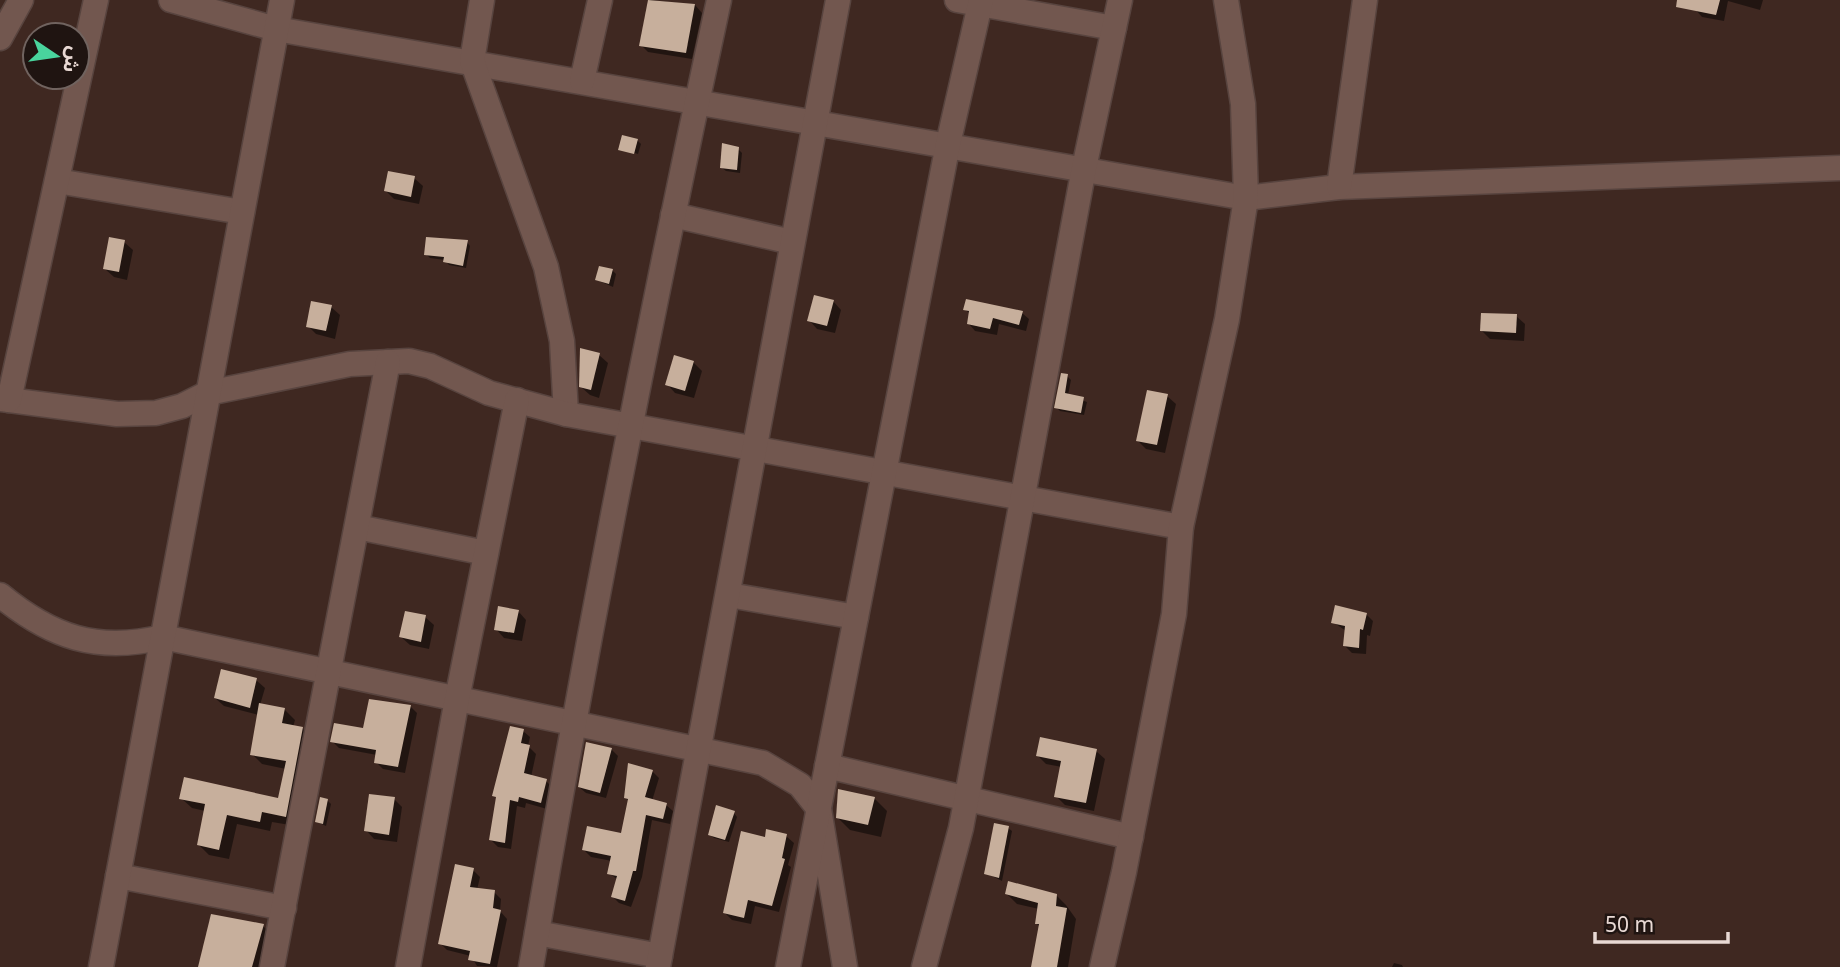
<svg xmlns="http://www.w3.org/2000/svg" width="1840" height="967" font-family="'Noto Sans','Noto Sans Arabic',sans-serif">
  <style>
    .shadow { fill: #0007 }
    .building { fill: #c7af9c }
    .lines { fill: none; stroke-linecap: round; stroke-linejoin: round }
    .minor-casing { stroke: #58443f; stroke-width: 27 }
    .minor { stroke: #72574f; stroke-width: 24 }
  </style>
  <rect width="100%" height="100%" fill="#3f2821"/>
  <g class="shadow">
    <path d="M 650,0 L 695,5 L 702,13 L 692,59 L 648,52 L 641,45 Z"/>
    <path d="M 1697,0 L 1763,0 L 1760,10 L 1728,1 L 1724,21 L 1702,17 L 1695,9 Z"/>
    <path d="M 637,140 L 641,144 L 638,154 L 622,149 Z"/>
    <path d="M 738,149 L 742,153 L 740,173 L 726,171 L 722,168 Z"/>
    <path d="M 414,178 L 423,186 L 419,204 L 394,199 L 386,191 Z"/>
    <path d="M 124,242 L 133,250 L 127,280 L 114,277 L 105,269 Z"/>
    <path d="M 467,242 L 470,246 L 466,268 L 449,265 L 445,260 L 430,258 L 426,254 Z"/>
    <path d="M 612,270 L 616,274 L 613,287 L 597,280 Z"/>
    <path d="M 833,301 L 841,310 L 835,333 L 817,329 L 809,320 Z"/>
    <path d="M 331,307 L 340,315 L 335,339 L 316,334 L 308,326 Z"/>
    <path d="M 965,309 L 1022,313 L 1029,319 L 1026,331 L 999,324 L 997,335 L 975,331 L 969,324 L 971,315 Z"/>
    <path d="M 1516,316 L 1525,324 L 1524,341 L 1490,339 L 1482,331 Z"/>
    <path d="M 599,355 L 608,363 L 599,398 L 590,395 L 581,387 Z"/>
    <path d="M 693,362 L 702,371 L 694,398 L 675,393 L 667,384 Z"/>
    <path d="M 1067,376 L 1071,380 L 1068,395 L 1087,402 L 1084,415 L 1060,411 L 1056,407 Z"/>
    <path d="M 1167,396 L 1176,404 L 1165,453 L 1146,449 L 1138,441 Z"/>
    <path d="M 518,611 L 526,620 L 522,641 L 504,638 L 496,629 Z"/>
    <path d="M 1366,614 L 1373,621 L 1370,636 L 1367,635 L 1366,654 L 1352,653 L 1345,646 L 1346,631 L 1333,622 Z"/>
    <path d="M 425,617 L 434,625 L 429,649 L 410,645 L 401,637 Z"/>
    <path d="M 256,680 L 265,688 L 260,705 L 284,709 L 295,720 L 293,727 L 302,728 L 312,738 L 296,826 L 272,822 L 270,831 L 237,824 L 229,859 L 209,855 L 199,845 L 205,811 L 192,808 L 181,798 L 280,800 L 286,769 L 262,764 L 252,754 L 259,715 L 224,706 L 215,698 Z"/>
    <path d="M 410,706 L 417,713 L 405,773 L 383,769 L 376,762 L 377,755 L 339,748 L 332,741 L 365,730 Z"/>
    <path d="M 523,731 L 530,737 L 528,746 L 536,754 L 531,777 L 546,781 L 553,788 L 547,809 L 526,803 L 525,808 L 517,806 L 511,849 L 498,847 L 491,840 Z"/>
    <path d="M 611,749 L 618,756 L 606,798 L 586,793 L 579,787 Z"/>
    <path d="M 1096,751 L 1105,759 L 1094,811 L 1065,805 L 1056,796 L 1062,767 L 1046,764 L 1038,756 Z"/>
    <path d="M 630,765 L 653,772 L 659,778 L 652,801 L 666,805 L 673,811 L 670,824 L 652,820 L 642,877 L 631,907 L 619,903 L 613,897 L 618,880 L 609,873 L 612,861 L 591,857 L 584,850 L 622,835 L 629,801 L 626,798 Z"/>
    <path d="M 874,798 L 887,811 L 881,837 L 850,830 L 837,817 Z"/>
    <path d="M 394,799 L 402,807 L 397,842 L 374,839 L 366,830 Z"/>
    <path d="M 327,800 L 331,804 L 326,826 L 317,822 Z"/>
    <path d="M 734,813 L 737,817 L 729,842 L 714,838 L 710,835 Z"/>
    <path d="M 1008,828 L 1012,831 L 1002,881 L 986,873 Z"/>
    <path d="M 786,836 L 794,843 L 788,865 L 791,867 L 779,912 L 755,906 L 751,924 L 732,920 L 725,913 Z"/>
    <path d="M 473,870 L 480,877 L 477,890 L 494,892 L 501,899 L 500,911 L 507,919 L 497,967 L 477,966 L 471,956 L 447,950 L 440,943 Z"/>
    <path d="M 1007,894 L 1057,896 L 1066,905 L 1076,919 L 1068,967 L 1033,967 L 1040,927 L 1036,923 L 1039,909 L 1017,904 Z"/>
    <path d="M 263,926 L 270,933 L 260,967 L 201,967 Z"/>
    <path d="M 1394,963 L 1402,965 L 1403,967 L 1392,967 Z"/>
  </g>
  <g class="building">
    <path d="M 648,0 L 695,4 L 686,53 L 639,46 Z"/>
    <path d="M 1677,0 L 1720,0 L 1716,15 L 1676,7 Z"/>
    <path d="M 622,135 L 638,139 L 634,154 L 618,150 Z"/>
    <path d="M 722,143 L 739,147 L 737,170 L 720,168 Z"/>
    <path d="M 388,171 L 415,176 L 411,197 L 384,191 Z"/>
    <path d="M 109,237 L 125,240 L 119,272 L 103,269 Z"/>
    <path d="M 426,237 L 468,240 L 463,266 L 443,262 L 444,257 L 424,255 Z"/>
    <path d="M 599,266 L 613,269 L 609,284 L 595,280 Z"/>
    <path d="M 814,295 L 834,300 L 827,326 L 807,321 Z"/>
    <path d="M 966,299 L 1023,311 L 1019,325 L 993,318 L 990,329 L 967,324 L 969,311 L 963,310 Z"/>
    <path d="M 311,301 L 332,305 L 326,331 L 306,327 Z"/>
    <path d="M 1481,313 L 1517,314 L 1516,333 L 1480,331 Z"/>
    <path d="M 580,348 L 600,353 L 591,390 L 579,387 Z"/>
    <path d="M 674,355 L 694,361 L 685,391 L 665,385 Z"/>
    <path d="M 1061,373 L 1068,374 L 1065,393 L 1084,397 L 1081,413 L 1054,408 Z"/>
    <path d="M 1147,390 L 1168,394 L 1157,445 L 1136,441 Z"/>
    <path d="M 1335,605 L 1367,613 L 1363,630 L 1360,629 L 1359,648 L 1343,646 L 1345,626 L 1331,623 Z"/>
    <path d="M 498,606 L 519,610 L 514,633 L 494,630 Z"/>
    <path d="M 405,611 L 426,615 L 421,642 L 399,637 Z"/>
    <path d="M 221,669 L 257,678 L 250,708 L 214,698 Z"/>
    <path d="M 369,699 L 411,705 L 398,767 L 374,763 L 376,750 L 330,742 L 334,723 L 363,728 Z"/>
    <path d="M 259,703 L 285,708 L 282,723 L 303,727 L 286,817 L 262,812 L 260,822 L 227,815 L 219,850 L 197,845 L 205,804 L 179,799 L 184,777 L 278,798 L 286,761 L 250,755 Z"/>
    <path d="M 510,726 L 524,729 L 521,743 L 530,745 L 524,773 L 547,779 L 541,803 L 519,797 L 518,802 L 510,800 L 505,843 L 489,840 L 496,797 L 492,796 Z"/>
    <path d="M 1040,737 L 1097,749 L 1086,803 L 1054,797 L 1061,761 L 1036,756 Z"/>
    <path d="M 586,742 L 612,748 L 600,793 L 578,787 Z"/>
    <path d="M 628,763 L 653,770 L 645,797 L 667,803 L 663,819 L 646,815 L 636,871 L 633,871 L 625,901 L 611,897 L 617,876 L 607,874 L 611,856 L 582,850 L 587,826 L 621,833 L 628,799 L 624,798 Z"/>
    <path d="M 838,789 L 875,797 L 868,825 L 836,818 Z"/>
    <path d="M 369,794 L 395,797 L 389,835 L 364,831 Z"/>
    <path d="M 320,797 L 328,799 L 323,824 L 315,822 Z"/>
    <path d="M 716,805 L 735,811 L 725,840 L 708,835 Z"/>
    <path d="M 994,823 L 1009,826 L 999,878 L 984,874 Z"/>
    <path d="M 766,829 L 787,834 L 782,858 L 785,859 L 772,906 L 748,900 L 744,918 L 723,913 L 741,831 L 765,837 Z"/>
    <path d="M 455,864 L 474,868 L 470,887 L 495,890 L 493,908 L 501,910 L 490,964 L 468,960 L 470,951 L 438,944 Z"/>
    <path d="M 1008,881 L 1057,894 L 1056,906 L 1067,908 L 1057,967 L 1031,967 L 1039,924 L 1035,924 L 1038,903 L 1005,894 Z"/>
    <path d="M 211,914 L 264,924 L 252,967 L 198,967 Z"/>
  </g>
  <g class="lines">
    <g class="minor-casing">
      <g id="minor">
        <path d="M 171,0 L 276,29 L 1246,198 L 1339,187 L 1840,168"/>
        <path d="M 482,0 L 472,61 L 546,267 L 562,341 L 566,414"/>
        <path d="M 957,0 L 1114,28"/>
        <path d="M 0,38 L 21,0"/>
        <path d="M 582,81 L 600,0"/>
        <path d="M 57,181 L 242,212"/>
        <path d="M 1339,187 L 1365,0"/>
        <path d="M 673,215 L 792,242"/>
        <path d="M 0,399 L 117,414 L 156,413 L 182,406 L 208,393 L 350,364 L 409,361 L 430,366 L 489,393 L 566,414 L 1181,527"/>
        <path d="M 9,400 L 96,0"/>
        <path d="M 357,527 L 486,553"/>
        <path d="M 0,595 C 51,637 97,653 163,637 L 763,763 L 800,785 L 819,809 L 845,967"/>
        <path d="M 729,595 L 856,617"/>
        <path d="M 827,766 L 1131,837"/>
        <path d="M 118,876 L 284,908"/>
        <path d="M 537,933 L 660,956"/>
        <path d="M 101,967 L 282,0"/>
        <path d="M 272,967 L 388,362"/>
        <path d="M 408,967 L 457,699 L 517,400"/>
        <path d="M 531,967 C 586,643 649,321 719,0"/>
        <path d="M 658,967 L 838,0"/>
        <path d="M 788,967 L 948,144 L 981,0"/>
        <path d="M 924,967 L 961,828 L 1084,168 L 1120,0"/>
        <path d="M 1102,967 L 1124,872 L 1174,614 L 1181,527 L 1227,319 L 1246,198 L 1243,104 L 1226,0"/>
      </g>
    </g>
    <use href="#minor" class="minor"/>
  </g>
  <g transform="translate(56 56) rotate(103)"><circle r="33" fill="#1f1411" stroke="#70635f" stroke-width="2"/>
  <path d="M0-5L12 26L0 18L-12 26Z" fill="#49d49d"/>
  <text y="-10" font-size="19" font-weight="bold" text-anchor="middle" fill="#e9d9d4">ش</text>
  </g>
  <path d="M1595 932v10h133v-10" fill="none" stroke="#e9d9d4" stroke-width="3.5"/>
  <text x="1605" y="932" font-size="21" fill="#e9d9d4" stroke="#1f1411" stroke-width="5" paint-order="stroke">50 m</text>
</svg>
